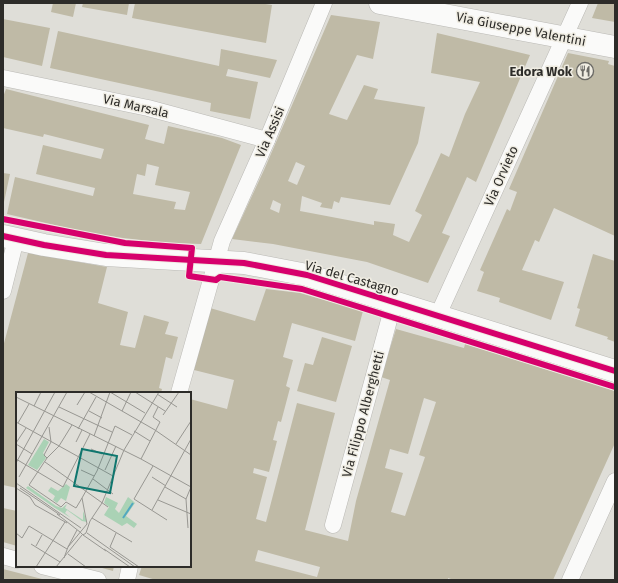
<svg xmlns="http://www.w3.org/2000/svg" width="618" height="583" font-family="'Fira Sans',sans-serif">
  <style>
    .building { fill: #bfbaa6; fill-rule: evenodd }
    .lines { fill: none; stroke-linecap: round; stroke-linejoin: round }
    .street-casing { stroke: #bab9b5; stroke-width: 17 }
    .secondary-casing { stroke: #bab9b5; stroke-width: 23 }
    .street { stroke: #fafaf9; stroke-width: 16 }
    .secondary { stroke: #fafaf9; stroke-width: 22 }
    .cycleway-casing { stroke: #efece2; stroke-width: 8 }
    .cycleway { stroke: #d6006c; stroke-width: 6 }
    .labels { text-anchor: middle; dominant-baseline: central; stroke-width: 3; stroke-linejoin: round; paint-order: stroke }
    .street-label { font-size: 13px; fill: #2d2c29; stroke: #efece2 }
    .poi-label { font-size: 13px; font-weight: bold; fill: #2d2c29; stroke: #efece2; text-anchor: end }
    .inset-river { fill: none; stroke: #51a8c0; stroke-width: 2 }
    .inset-road { fill: none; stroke: #989792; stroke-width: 1 }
    .view { fill: #0f766e; fill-opacity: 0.15; stroke: #0f766e; stroke-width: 2 }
    .inset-edge { fill: none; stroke: #2d2c29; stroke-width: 2 }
  </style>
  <rect width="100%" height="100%" fill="#dfded8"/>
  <g class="building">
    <path d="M 53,3 L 76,3 L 73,17 L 51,12 Z"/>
    <path d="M 83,3 L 129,3 L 127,15 L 82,7 Z"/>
    <path d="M 135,3 L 259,3 L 272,5 L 266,43 L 132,18 Z"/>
    <path d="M 598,3 L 615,3 L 615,22 L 592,18 Z"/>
    <path d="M 331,15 L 380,22 L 373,59 L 357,55 L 329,114 L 347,120 L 364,85 L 378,89 L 374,99 L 425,107 L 418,143 L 390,205 L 341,197 L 339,203 L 334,201 L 332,209 L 320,207 L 322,203 L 302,196 L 300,211 L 374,225 L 374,221 L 395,224 L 393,235 L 409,242 L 422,215 L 415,211 L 441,153 L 449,157 L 465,114 L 480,82 L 431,73 L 437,33 L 530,55 L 476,182 L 467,177 L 442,233 L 450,236 L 428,283 L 367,262 L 273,244 L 232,239 L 264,170 ZM 296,162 L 305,166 L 297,185 L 288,181 ZM 273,200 L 281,204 L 279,213 L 270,209 Z"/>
    <path d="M 3,19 L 50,28 L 42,66 L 3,57 Z"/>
    <path d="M 58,31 L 219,66 L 221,49 L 277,60 L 270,78 L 228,69 L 226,76 L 258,82 L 250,119 L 210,111 L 211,103 L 50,68 Z"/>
    <path d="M 568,53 L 609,61 L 608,64 L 615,66 L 615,236 L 554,208 L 539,242 L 535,240 L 522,270 L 564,282 L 551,320 L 499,302 L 500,298 L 477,291 L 484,272 L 480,270 L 507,209 L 510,211 L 517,192 L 509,189 Z"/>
    <path d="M 6,89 L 149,125 L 145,139 L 164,144 L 168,126 L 222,138 L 241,145 L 201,244 L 169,243 L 123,238 L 85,232 L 7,214 L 15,177 L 93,196 L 95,188 L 36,174 L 43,145 L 101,159 L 104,149 L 44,134 L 43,137 L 3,128 L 3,97 ZM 147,164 L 159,167 L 155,185 L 190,192 L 185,210 L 174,209 L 176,202 L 133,194 L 137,174 L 145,176 Z"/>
    <path d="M 3,173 L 10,174 L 4,202 L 3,202 Z"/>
    <path d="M 28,253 L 107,267 L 98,303 L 128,312 L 120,345 L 135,348 L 144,315 L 169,322 L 165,334 L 178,337 L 172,359 L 166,357 L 159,388 L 162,389 L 161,393 L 17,393 L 17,488 L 3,485 L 3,347 Z"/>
    <path d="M 593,254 L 615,261 L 615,342 L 607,339 L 608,337 L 575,326 L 580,309 L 577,308 Z"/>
    <path d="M 266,289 L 300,293 L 363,311 L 355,341 L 292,323 L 283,357 L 293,360 L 286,386 L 290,388 L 281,422 L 278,421 L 273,440 L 277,441 L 269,472 L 254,468 L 253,473 L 267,477 L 256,519 L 266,522 L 297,403 L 335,413 L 305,530 L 348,541 L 356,501 L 390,380 L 381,377 L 396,329 L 464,348 L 465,344 L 615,391 L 615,443 L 553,580 L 454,580 L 448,578 L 448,580 L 156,580 L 139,575 L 142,566 L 190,566 L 190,399 L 227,409 L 234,380 L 194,370 L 210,308 L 255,321 ZM 424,398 L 436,402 L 419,455 L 425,457 L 405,516 L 391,512 L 403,473 L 385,468 L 390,449 L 408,454 ZM 258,550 L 320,567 L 317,577 L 255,561 Z"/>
    <path d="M 322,337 L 352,346 L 336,402 L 297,391 L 305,363 L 313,365 Z"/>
    <path d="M 3,508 L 17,511 L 17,546 L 3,542 Z"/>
    <path d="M 95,566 L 114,566 L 113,571 Z"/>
    <path d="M 3,569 L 42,579 L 42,580 L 3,580 Z"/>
  </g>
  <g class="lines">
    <g class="street-casing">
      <g id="street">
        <path d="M 3,78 L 148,108 L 267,140"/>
        <path d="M 3,291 L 16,239"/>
        <path d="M 438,315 L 580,3"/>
        <path d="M 179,393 L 222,241 L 267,140 L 324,3"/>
        <path d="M 333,525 L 394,302"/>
        <path d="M 3,556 L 17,560"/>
        <path d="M 42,566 L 98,580"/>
        <path d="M 127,580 L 130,566"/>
        <path d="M 570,580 L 615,481"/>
      </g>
    </g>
    <g class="secondary-casing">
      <g id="secondary">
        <path d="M 380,3 L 615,47"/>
        <path d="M 3,236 L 44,245 L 106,255 L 244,263 L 307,275 L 615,371"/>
      </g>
    </g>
    <use href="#street" class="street"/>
    <use href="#secondary" class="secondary"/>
    <g class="cycleway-casing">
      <g id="cycleway">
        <path d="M 3,219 L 125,243 L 192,248 L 189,276 L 216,280 L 220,277 L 302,289 L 615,387"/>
        <path d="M 3,236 L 44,245 L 106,255 L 244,263 L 307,275 L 615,371"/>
      </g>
    </g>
    <use href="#cycleway" class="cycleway"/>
  </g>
  <defs>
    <g id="restaurant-ring" transform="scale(0.9)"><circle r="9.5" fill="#efece2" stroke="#6b6a66" stroke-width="1.5"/><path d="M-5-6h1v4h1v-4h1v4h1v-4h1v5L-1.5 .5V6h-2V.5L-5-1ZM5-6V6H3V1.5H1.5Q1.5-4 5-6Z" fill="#6b6a66"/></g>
  </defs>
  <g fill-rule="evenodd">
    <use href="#restaurant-ring" x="585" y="71"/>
  </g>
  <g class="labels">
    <g class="street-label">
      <text transform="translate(521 29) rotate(11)">Via Giuseppe Valentini</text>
      <text transform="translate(136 106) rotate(13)">Via Marsala</text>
      <text transform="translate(270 132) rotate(-67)">Via Assisi</text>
      <text transform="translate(501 176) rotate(-66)">Via Orvieto</text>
      <text transform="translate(352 278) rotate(16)">Via del Castagno</text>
      <text transform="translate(363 414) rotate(-75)">Via Filippo Alberghetti</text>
    </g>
    <g class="poi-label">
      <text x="572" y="71">Edora Wok</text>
    </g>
  </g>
  <g transform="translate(16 392)">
    <rect width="175" height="175" fill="#dfded8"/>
    <path d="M 28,47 L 33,50 L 27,61 L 30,66 L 21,78 L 12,73 ZM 50,92 L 54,95 L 50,109 L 45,106 L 41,111 L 37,108 L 39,104 L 32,99 L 35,95 L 42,99 ZM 12,94 L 40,114 L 46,116 L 51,112 L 49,116 L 67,128 L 67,119 L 71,130 L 66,129 L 51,118 L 49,121 L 55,126 L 39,116 L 10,96 ZM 90,105 L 102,111 L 99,117 L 103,121 L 112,105 L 117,109 L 119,111 L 110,124 L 121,132 L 118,136 L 111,131 L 106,134 L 88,123 L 93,115 L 88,111 Z" fill="#aad2b5"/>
    <path class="inset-river" d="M 107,126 L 117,111"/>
    <path class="inset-road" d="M 73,0 L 139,38 L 175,63M 94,0 L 129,21M 119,0 L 149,19M 141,2 L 161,15M 0,5 L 125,67 L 175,95M 61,13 L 69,0M 18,14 L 25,0M 43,15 L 96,40M 73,19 L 86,26M 106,19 L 115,0M 147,23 L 163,0M 0,30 L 97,84M 2,31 L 13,12M 33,35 L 35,50 L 28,63 L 31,66 L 13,93 L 45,115 L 50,110 L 60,116 L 66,106M 62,37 L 80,5M 118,39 L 134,49M 78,44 L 94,0M 60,50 L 66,38M 0,51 L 10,36M 0,52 L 16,62M 160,52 L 175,29M 75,57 L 86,62M 31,66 L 43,54 L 56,33M 0,67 L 47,95 L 74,42M 125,67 L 144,30 L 137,25 L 142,15M 29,70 L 92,115M 0,71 L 39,0M 137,74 L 118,107 L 151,128M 65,78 L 78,84M 89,78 L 100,54M 3,85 L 51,0M 136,85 L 150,94M 77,87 L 97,102M 0,91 L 65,136M 149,95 L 170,107M 0,96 L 14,105 L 19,113 L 51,131M 4,96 L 44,123M 142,108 L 175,122M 136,118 L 175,47M 41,122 L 64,140M 76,126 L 116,150M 172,136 L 170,107 L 175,95M 64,140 L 67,143 L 70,141 L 74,129 L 86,111 L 108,58 L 143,0M 0,141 L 6,146 L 13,134 L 51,157M 71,141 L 119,175M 100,141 L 94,155 L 123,175M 67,143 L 90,159M 15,152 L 44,170M 20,154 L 26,143M 52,155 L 61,138M 88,157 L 114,175M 52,162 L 70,175M 48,166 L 52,155 L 71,132 L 66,106 L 81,79 L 99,34 L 116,43M 20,175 L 49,130M 40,175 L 66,143"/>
    <path class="view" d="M 66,57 L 101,64 L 94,101 L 58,94 Z"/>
    <rect width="175" height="175" class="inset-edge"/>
  </g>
  <rect width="618" height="583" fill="none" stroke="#2d2c29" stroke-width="8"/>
</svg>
